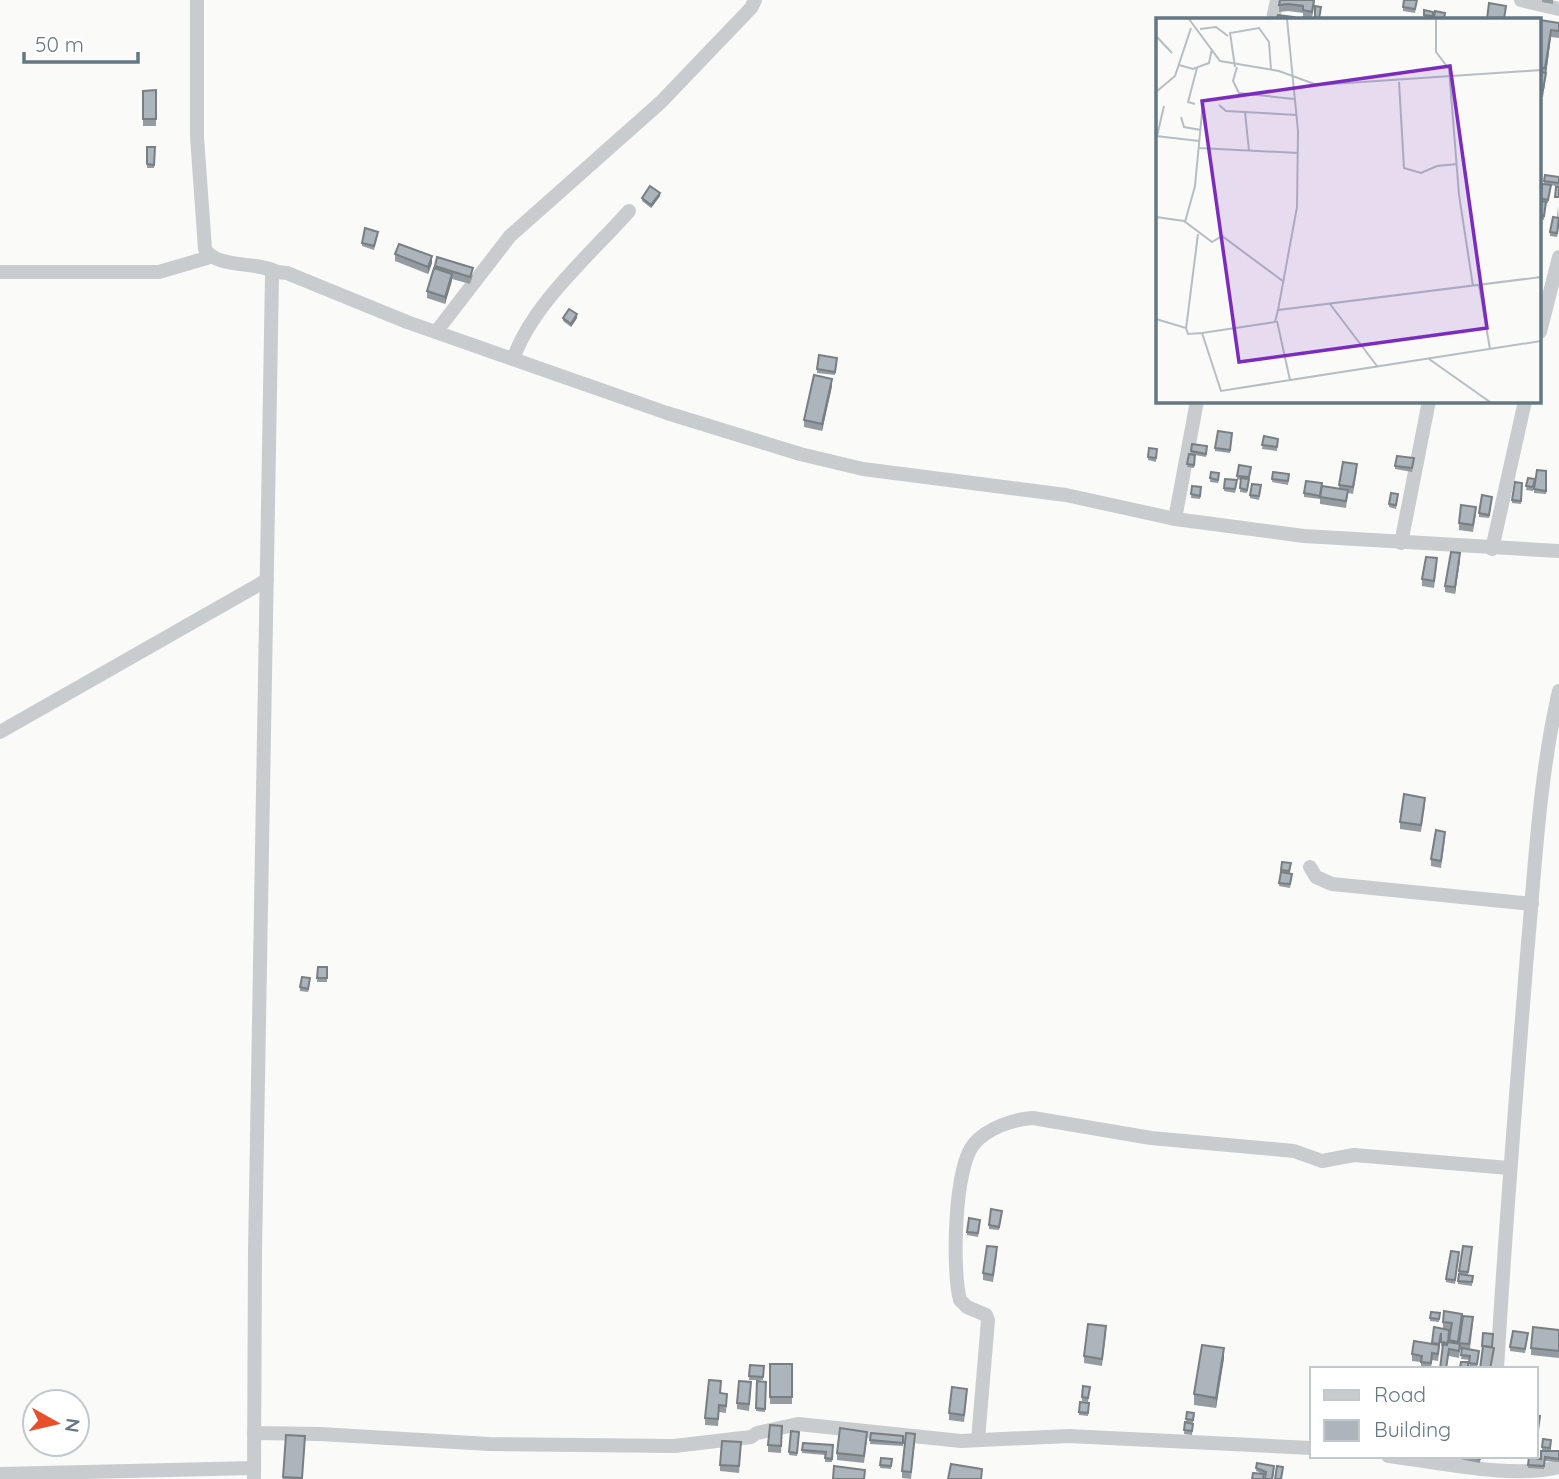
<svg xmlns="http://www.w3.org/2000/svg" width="1559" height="1479" font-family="Quicksand,sans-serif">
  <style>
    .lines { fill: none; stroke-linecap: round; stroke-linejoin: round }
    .minor { stroke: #c8cccf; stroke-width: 14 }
    .wall { fill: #949ca1; fill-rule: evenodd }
    .shaded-wall { fill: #787f83 }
    .building { fill: #acb5bb; stroke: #787f83; stroke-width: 2 }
    .inset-road { fill: none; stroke: #b5bec2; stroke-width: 2 }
    .view { fill: #7b2cbf; fill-opacity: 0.15; stroke: #7b2cbf; stroke-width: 3.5 }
    .inset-edge { fill: none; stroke: #647783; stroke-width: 3.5 }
  </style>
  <rect width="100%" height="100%" fill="#fafaf8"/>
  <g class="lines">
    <g class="minor">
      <path d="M 197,0 L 197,137 L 205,249 C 217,269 257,261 277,272"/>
      <path d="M 1521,0 L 1559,9"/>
      <path d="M 1273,19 L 1277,0"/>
      <path d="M 0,272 L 159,272 L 210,257"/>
      <path d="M 436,332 L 510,236 L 661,102 L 751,8 L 755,0"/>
      <path d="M 1540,332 L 1559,257"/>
      <path d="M 513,359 C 533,303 590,255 629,211"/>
      <path d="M 1175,519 L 1197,401"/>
      <path d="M 1401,543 L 1429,401"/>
      <path d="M 1492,549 L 1525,401"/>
      <path d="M 0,732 L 267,580"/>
      <path d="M 1310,867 L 1316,877 L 1332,884 L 1532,904"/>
      <path d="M 1497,1369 C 1505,1231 1516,1093 1527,955 C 1535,868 1539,777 1559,691"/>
      <path d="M 254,1433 L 320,1434 L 489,1444 L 674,1446 L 751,1437 L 757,1433 L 798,1424 L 961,1441 L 1069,1436 L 1312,1448"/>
      <path d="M 978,1440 L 988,1320 L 986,1315 L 967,1307 L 960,1300 C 952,1270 954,1167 974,1144 C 987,1128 1014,1119 1033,1118 L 1151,1138 L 1294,1151 L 1322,1161 L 1354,1155 L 1509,1168"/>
      <path d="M 1388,1456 C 1437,1462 1513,1479 1559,1467"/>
      <path d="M 0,1474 L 254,1468"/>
      <path d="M 254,1479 L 255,1252 L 272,275 L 277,272 L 287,273 L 407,322 L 667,413 L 800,454 L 863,469 L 1066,495 L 1175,519 L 1304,536 L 1559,551"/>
    </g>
  </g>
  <g class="wall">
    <path d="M 1315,0 L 1312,19 L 1303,17 L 1303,13 L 1288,11 L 1279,12 L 1279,5 Z"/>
    <path d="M 1417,0 L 1415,13 L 1403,11 L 1403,7 Z"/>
    <path d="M 1542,0 L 1553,0 L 1553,4 L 1542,2 Z"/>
    <path d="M 1424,10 L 1433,12 L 1433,19 L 1424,18 Z"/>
    <path d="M 1540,20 L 1559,23 L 1559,38 L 1551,37 L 1543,97 L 1541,97 L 1540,103 Z"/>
    <path d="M 156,90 L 156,126 L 143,126 L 143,91 Z"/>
    <path d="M 155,147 L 154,168 L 147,168 L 147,164 Z"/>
    <path d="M 1559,177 L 1559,187 L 1551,185 L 1548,203 L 1546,203 L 1544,220 L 1540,219 L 1540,198 L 1544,181 Z"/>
    <path d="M 660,196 L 651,208 L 642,201 L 642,198 Z"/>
    <path d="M 1558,206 L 1559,227 L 1557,237 L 1550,236 L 1550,232 L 1557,218 Z"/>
    <path d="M 378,235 L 374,250 L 362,246 L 362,243 Z"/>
    <path d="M 395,254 L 432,263 L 428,274 L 395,261 Z"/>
    <path d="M 435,266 L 473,275 L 470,284 L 452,279 L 445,304 L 427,298 L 427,291 Z"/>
    <path d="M 563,318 L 577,318 L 571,327 L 563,321 Z"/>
    <path d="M 837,361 L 835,375 L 817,373 L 817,369 Z"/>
    <path d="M 832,386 L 822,431 L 804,427 L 804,420 Z"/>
    <path d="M 1264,436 L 1278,439 L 1277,451 L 1262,449 Z"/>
    <path d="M 1232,437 L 1230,453 L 1215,451 L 1215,448 Z"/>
    <path d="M 1157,449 L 1156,462 L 1148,460 L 1148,457 Z"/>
    <path d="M 1207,450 L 1206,457 L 1195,455 L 1194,468 L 1187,467 L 1191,451 Z"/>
    <path d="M 1414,462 L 1412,472 L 1395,469 L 1395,466 Z"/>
    <path d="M 1251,470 L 1247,493 L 1240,492 L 1241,480 L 1237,479 L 1237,476 Z"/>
    <path d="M 1357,471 L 1353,494 L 1348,493 L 1346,508 L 1320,504 L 1320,497 L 1339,488 L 1339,485 Z"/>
    <path d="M 1546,471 L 1546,494 L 1534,493 L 1534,489 Z"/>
    <path d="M 1211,472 L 1219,477 L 1218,483 L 1210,482 Z"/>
    <path d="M 1273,472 L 1289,478 L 1288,485 L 1272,482 Z"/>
    <path d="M 1528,478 L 1535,483 L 1533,491 L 1526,490 Z"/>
    <path d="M 1322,483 L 1320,499 L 1304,497 L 1304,493 Z"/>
    <path d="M 1522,483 L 1521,504 L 1512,503 L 1512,500 Z"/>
    <path d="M 1237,484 L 1235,493 L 1224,491 L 1224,488 Z"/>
    <path d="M 1192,486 L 1201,491 L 1200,499 L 1191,498 Z"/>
    <path d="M 1261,489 L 1259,500 L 1250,498 L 1250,495 Z"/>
    <path d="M 1398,498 L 1396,509 L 1389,507 L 1389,504 Z"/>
    <path d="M 1492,500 L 1489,518 L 1479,517 L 1479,513 Z"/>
    <path d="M 1476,514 L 1473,532 L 1459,530 L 1459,523 Z"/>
    <path d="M 1460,560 L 1455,594 L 1445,592 L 1445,586 Z"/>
    <path d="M 1437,565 L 1434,588 L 1422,586 L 1422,579 Z"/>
    <path d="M 1425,805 L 1421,832 L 1400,829 L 1400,822 Z"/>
    <path d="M 1445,839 L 1441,868 L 1431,866 L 1431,859 Z"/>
    <path d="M 1282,862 L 1291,863 L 1290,873 L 1292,877 L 1290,888 L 1279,886 Z"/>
    <path d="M 318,967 L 327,967 L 327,982 L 317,982 Z"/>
    <path d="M 310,981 L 308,992 L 300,991 L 300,987 Z"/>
    <path d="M 1002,1214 L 999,1230 L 989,1229 L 989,1225 Z"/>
    <path d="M 980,1223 L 978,1237 L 967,1235 L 967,1232 Z"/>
    <path d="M 1472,1247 L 1468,1275 L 1473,1276 L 1472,1286 L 1458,1284 L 1459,1271 Z"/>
    <path d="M 997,1254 L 993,1282 L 983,1280 L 983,1273 Z"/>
    <path d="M 1459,1255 L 1455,1284 L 1446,1282 L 1446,1279 Z"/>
    <path d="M 1431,1312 L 1440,1313 L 1439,1322 L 1430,1321 Z"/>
    <path d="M 1463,1316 L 1473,1324 L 1470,1349 L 1479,1354 L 1477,1368 L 1469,1367 L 1470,1360 L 1461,1359 L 1462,1350 L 1460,1350 L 1459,1358 L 1449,1356 L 1443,1346 L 1441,1346 L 1441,1336 L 1438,1361 L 1432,1360 L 1431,1369 L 1421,1369 L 1421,1362 L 1412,1361 L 1412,1354 L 1432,1344 L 1443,1329 L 1443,1322 L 1462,1321 L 1459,1344 ZM 1449,1330 L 1451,1330 L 1449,1343 L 1448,1342 Z"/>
    <path d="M 1559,1330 L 1559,1358 L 1531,1355 L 1531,1348 Z"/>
    <path d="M 1106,1333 L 1102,1366 L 1084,1363 L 1084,1356 Z"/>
    <path d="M 1528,1336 L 1525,1353 L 1510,1351 L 1510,1347 Z"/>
    <path d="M 1224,1358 L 1216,1408 L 1194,1405 L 1194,1394 Z"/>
    <rect x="770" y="1364" width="22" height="40"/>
    <path d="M 750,1365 L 764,1366 L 763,1380 L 749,1380 Z"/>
    <path d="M 757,1381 L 766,1382 L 765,1412 L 756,1411 Z"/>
    <path d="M 1090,1387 L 1088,1402 L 1082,1401 L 1082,1397 Z"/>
    <path d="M 751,1389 L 749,1411 L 737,1409 L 737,1403 Z"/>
    <path d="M 720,1393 L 727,1394 L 726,1413 L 719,1412 L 718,1426 L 705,1425 L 705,1418 Z"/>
    <path d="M 967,1396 L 964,1422 L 949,1420 L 949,1413 Z"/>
    <path d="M 1080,1402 L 1089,1403 L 1088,1416 L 1079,1415 Z"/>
    <path d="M 1187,1412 L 1194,1413 L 1193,1423 L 1186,1422 Z"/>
    <path d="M 1185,1422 L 1193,1424 L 1192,1435 L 1184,1434 Z"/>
    <path d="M 791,1431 L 799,1432 L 797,1456 L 789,1455 Z"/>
    <path d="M 782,1433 L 781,1453 L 768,1452 L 768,1445 Z"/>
    <path d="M 871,1433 L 903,1436 L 903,1446 L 870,1444 Z"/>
    <path d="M 286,1435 L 305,1443 L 302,1479 L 283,1479 Z"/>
    <path d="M 867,1439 L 864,1463 L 837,1460 L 837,1453 Z"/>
    <path d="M 1543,1439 L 1551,1440 L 1551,1451 L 1559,1451 L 1559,1462 L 1545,1461 L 1544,1469 L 1528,1468 L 1529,1457 L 1541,1459 Z"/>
    <path d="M 915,1441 L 911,1479 L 902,1478 L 902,1471 Z"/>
    <path d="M 803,1443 L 833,1445 L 832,1462 L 825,1462 L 825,1455 L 802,1453 Z"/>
    <path d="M 741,1449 L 739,1473 L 720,1471 L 720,1465 Z"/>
    <path d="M 1438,1456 L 1457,1456 L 1456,1459 Z"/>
    <path d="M 1459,1456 L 1481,1456 L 1480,1463 L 1459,1459 Z"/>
    <path d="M 881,1458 L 892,1459 L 891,1469 L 880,1468 Z"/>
    <path d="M 1257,1463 L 1274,1469 L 1273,1479 L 1265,1479 L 1265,1475 L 1256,1471 Z"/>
  </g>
  <g class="shaded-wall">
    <path d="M 1551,30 L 1551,37 L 1543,97 L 1545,68 Z"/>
    <path d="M 660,193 L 660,196 L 651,208 L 651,205 Z"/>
    <path d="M 432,256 L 432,263 L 428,274 L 428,267 Z"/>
    <path d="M 452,274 L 452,281 L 445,304 L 445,297 Z"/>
    <path d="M 577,314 L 577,318 L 571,327 L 571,324 Z"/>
    <path d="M 832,379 L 832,386 L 822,431 L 822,424 Z"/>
    <path d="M 1460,553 L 1460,560 L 1455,594 L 1455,587 Z"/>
    <path d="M 1224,1348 L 1224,1358 L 1216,1408 L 1216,1398 Z"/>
  </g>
  <g class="building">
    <path d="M 1280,0 L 1314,0 L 1312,12 L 1303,10 L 1303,6 L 1288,4 L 1279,5 Z"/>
    <path d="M 1404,0 L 1417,0 L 1415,9 L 1403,7 Z"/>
    <path d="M 1489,3 L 1506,6 L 1504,19 L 1487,19 Z"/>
    <path d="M 1315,6 L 1321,7 L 1319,19 L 1315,19 Z"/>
    <path d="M 1424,10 L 1433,12 L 1433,16 L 1424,15 Z"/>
    <path d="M 1435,11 L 1445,13 L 1444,19 L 1434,19 Z"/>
    <path d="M 1278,15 L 1294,17 L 1293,19 L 1277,19 Z"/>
    <path d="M 1540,20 L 1559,23 L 1559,31 L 1551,30 L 1545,68 L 1540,68 Z"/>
    <path d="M 1540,72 L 1546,73 L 1543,90 L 1540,90 Z"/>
    <path d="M 156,90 L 156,119 L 143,119 L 143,91 Z"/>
    <path d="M 147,147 L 155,147 L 154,165 L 147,164 Z"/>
    <path d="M 1545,175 L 1559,177 L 1559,183 L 1544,181 Z"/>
    <path d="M 1542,184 L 1551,185 L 1548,200 L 1540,198 Z"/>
    <path d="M 650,186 L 660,193 L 651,205 L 642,198 Z"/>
    <path d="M 1556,187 L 1559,187 L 1559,197 L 1555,197 Z"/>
    <path d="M 1540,201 L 1546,202 L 1544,216 L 1540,215 Z"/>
    <path d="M 1553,217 L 1559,218 L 1557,233 L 1550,232 Z"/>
    <path d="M 365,228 L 378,232 L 374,246 L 362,243 Z"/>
    <path d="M 399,244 L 432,256 L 428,267 L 395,254 Z"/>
    <path d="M 437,257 L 473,268 L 470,277 L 435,266 Z"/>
    <path d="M 434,268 L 452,274 L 445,297 L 427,291 Z"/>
    <path d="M 569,309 L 577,314 L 571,324 L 563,318 Z"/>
    <path d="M 819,355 L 837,358 L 835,372 L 817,369 Z"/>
    <path d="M 814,375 L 832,379 L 822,424 L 804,420 Z"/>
    <path d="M 1218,431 L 1232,433 L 1230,450 L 1215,448 Z"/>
    <path d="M 1264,436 L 1278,439 L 1277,447 L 1262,445 Z"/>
    <path d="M 1192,444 L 1207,446 L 1206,454 L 1191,451 Z"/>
    <path d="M 1149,448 L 1157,449 L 1156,458 L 1148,457 Z"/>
    <path d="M 1189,454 L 1195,455 L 1194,465 L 1187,464 Z"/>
    <path d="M 1397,456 L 1414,458 L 1412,468 L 1395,466 Z"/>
    <path d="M 1343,462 L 1357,464 L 1353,487 L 1339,485 Z"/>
    <path d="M 1239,465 L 1251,467 L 1249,477 L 1237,476 Z"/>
    <path d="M 1537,470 L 1546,471 L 1546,491 L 1534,489 Z"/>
    <path d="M 1211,472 L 1219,473 L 1218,480 L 1210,478 Z"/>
    <path d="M 1273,472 L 1289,474 L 1288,481 L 1272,479 Z"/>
    <path d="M 1241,478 L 1249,479 L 1247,490 L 1240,488 Z"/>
    <path d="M 1528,478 L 1535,479 L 1533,487 L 1526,486 Z"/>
    <path d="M 1225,479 L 1237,480 L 1235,489 L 1224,488 Z"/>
    <path d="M 1306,481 L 1322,483 L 1320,496 L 1304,493 Z"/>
    <path d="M 1515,482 L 1522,483 L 1521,501 L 1512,500 Z"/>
    <path d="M 1252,484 L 1261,485 L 1259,496 L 1250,495 Z"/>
    <path d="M 1192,486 L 1201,487 L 1200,496 L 1191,494 Z"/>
    <path d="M 1322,486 L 1348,490 L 1346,501 L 1320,497 Z"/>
    <path d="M 1391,493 L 1398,494 L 1396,505 L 1389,504 Z"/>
    <path d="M 1482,495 L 1492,497 L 1489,515 L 1479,513 Z"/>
    <path d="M 1461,505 L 1476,507 L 1473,525 L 1459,523 Z"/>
    <path d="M 1451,552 L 1460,553 L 1455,587 L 1445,586 Z"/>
    <path d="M 1426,557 L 1437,558 L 1434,581 L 1422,579 Z"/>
    <path d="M 1404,794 L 1425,798 L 1421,825 L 1400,822 Z"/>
    <path d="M 1436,830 L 1445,832 L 1441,861 L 1431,859 Z"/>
    <path d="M 1282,862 L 1291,863 L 1289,871 L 1281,870 Z"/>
    <path d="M 1281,872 L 1292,874 L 1290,884 L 1279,883 Z"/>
    <path d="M 318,967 L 327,967 L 327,978 L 317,978 Z"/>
    <path d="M 302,977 L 310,978 L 308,989 L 300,987 Z"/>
    <path d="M 991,1209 L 1002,1211 L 999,1227 L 989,1225 Z"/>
    <path d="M 969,1218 L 980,1220 L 978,1233 L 967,1232 Z"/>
    <path d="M 987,1246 L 997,1247 L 993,1275 L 983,1273 Z"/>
    <path d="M 1463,1246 L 1472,1247 L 1468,1272 L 1459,1271 Z"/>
    <path d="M 1451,1251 L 1459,1252 L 1455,1280 L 1446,1279 Z"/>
    <path d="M 1459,1274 L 1473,1276 L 1472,1282 L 1458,1281 Z"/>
    <path d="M 1444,1311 L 1462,1314 L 1458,1342 L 1449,1340 L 1452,1323 L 1443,1322 Z"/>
    <path d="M 1431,1312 L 1440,1313 L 1439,1319 L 1430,1318 Z"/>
    <path d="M 1463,1316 L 1473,1317 L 1469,1344 L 1459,1343 Z"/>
    <path d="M 1088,1324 L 1106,1326 L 1102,1359 L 1084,1356 Z"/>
    <path d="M 1434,1327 L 1449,1330 L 1448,1343 L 1441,1342 L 1441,1333 L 1439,1344 L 1432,1343 Z"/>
    <path d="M 1533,1327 L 1559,1330 L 1559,1351 L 1531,1348 Z"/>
    <path d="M 1513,1331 L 1528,1333 L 1525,1349 L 1510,1347 Z"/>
    <path d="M 1483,1333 L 1493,1334 L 1492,1347 L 1482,1346 Z"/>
    <path d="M 1414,1341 L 1439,1345 L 1438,1354 L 1432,1353 L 1431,1363 L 1421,1362 L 1422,1356 L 1412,1354 Z"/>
    <path d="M 1448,1342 L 1460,1344 L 1459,1351 L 1449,1349 L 1446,1369 L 1440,1369 L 1443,1344 L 1447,1345 Z"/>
    <path d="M 1202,1345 L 1224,1348 L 1216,1398 L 1194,1394 Z"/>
    <path d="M 1483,1346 L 1494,1348 L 1490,1369 L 1480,1369 Z"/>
    <path d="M 1462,1348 L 1479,1351 L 1477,1364 L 1469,1363 L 1470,1356 L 1461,1355 Z"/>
    <path d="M 1461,1362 L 1468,1362 L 1468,1368 L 1460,1367 Z"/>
    <rect x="770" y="1364" width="22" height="33"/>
    <path d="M 750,1365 L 764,1366 L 763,1377 L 749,1376 Z"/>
    <path d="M 709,1380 L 721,1381 L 720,1393 L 727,1394 L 726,1406 L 719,1405 L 718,1419 L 705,1418 Z"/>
    <path d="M 739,1381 L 751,1382 L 749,1404 L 737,1403 Z"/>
    <path d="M 757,1381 L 766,1382 L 765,1409 L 756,1408 Z"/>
    <path d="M 1083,1386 L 1090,1387 L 1088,1398 L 1082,1397 Z"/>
    <path d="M 952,1387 L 967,1389 L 964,1415 L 949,1413 Z"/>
    <path d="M 1080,1402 L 1089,1403 L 1088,1413 L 1079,1412 Z"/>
    <path d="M 1187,1412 L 1194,1413 L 1193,1420 L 1186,1419 Z"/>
    <path d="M 1536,1415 L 1540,1416 L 1537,1437 L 1536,1437 Z"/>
    <path d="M 1185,1422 L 1193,1424 L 1192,1431 L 1184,1430 Z"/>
    <path d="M 770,1425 L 782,1426 L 781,1446 L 768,1445 Z"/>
    <path d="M 840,1428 L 867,1432 L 864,1456 L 837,1453 Z"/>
    <path d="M 791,1431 L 799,1432 L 797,1453 L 789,1452 Z"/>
    <path d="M 871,1433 L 903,1436 L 903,1443 L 870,1440 Z"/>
    <path d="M 906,1433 L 915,1434 L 911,1472 L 902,1471 Z"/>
    <path d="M 286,1435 L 305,1436 L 302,1478 L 283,1477 Z"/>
    <path d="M 1543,1439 L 1551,1440 L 1550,1448 L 1542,1447 Z"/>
    <path d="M 722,1441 L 741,1442 L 739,1466 L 720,1465 Z"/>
    <path d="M 803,1443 L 833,1445 L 832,1459 L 825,1458 L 826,1452 L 802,1450 Z"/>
    <path d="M 1541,1451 L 1559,1451 L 1559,1459 L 1545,1457 L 1544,1466 L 1528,1465 L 1529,1457 L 1541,1459 Z"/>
    <path d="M 1461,1456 L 1481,1456 L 1480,1459 Z"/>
    <path d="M 881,1458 L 892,1459 L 891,1466 L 880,1465 Z"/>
    <path d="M 1257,1463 L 1274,1466 L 1272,1479 L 1265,1479 L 1266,1472 L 1256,1468 Z"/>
    <path d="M 951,1464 L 982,1469 L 981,1479 L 948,1479 Z"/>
    <path d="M 834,1466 L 865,1470 L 864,1479 L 833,1479 Z"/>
    <path d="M 1277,1466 L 1283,1467 L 1281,1479 L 1275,1479 Z"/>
    <path d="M 1253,1473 L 1264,1474 L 1263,1479 L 1252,1479 Z"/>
  </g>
  <g transform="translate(1156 18)">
    <rect width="385" height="385" fill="#fafaf8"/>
    <path class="inset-road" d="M 33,1 L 64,43 L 123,53 L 161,67 L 385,52M 131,1 L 142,113 L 141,189 L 122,292 L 385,259M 280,1 L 280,34 L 293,51 L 303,177 L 317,268M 44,11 L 60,9 L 72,18M 0,18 L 16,35M 23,47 L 37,51 L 53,45 L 56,31M 79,49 L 74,15 L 103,10 L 113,24 L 115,52M 81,49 L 77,63 L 83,75 L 138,81M 243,64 L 248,150 L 265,155 L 281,148 L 301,146M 0,74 L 19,58 L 35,10M 39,86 L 32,84 L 41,50M 63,87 L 70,93 L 141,97M 89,94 L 93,133M 25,99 L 28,109 L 45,112M 0,118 L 43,123M 1,118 L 8,88M 43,130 L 142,135M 0,199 L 28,203 L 56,224 L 66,218 L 128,264M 29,204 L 39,168 L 47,84 L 52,81M 323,267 L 334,331M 174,286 L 221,348M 0,301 L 30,310 L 32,316 L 46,315 L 119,304 L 122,292M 121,303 L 134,362 L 385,323M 30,311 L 42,216M 46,315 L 65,373 L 134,362M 273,341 L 334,384"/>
    <path class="view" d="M 294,48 L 331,310 L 83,344 L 46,83 Z"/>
    <rect width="385" height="385" class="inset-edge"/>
  </g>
  <rect x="1310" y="1367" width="228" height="91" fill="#ffffff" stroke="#c1c9cd" stroke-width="2"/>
  <rect x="1324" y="1390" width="35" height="10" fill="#c8cccf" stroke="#c1c9cd" stroke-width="2"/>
  <text x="1374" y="1402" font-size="21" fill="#647783">Road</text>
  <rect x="1324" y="1420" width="35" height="21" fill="#acb5bb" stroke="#c1c9cd" stroke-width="2"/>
  <text x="1374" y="1437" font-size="21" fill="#647783">Building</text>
  <g transform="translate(56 1423) rotate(98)"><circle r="33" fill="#ffffff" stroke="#c1c9cd" stroke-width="2"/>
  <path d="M0-5L12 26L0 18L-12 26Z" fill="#e7502b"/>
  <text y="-10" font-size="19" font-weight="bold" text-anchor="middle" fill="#647783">N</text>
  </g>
  <path d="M24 52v10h114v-10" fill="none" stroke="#647783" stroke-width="3.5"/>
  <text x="35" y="52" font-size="21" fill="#647783" stroke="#ffffff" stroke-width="5" paint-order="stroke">50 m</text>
</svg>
